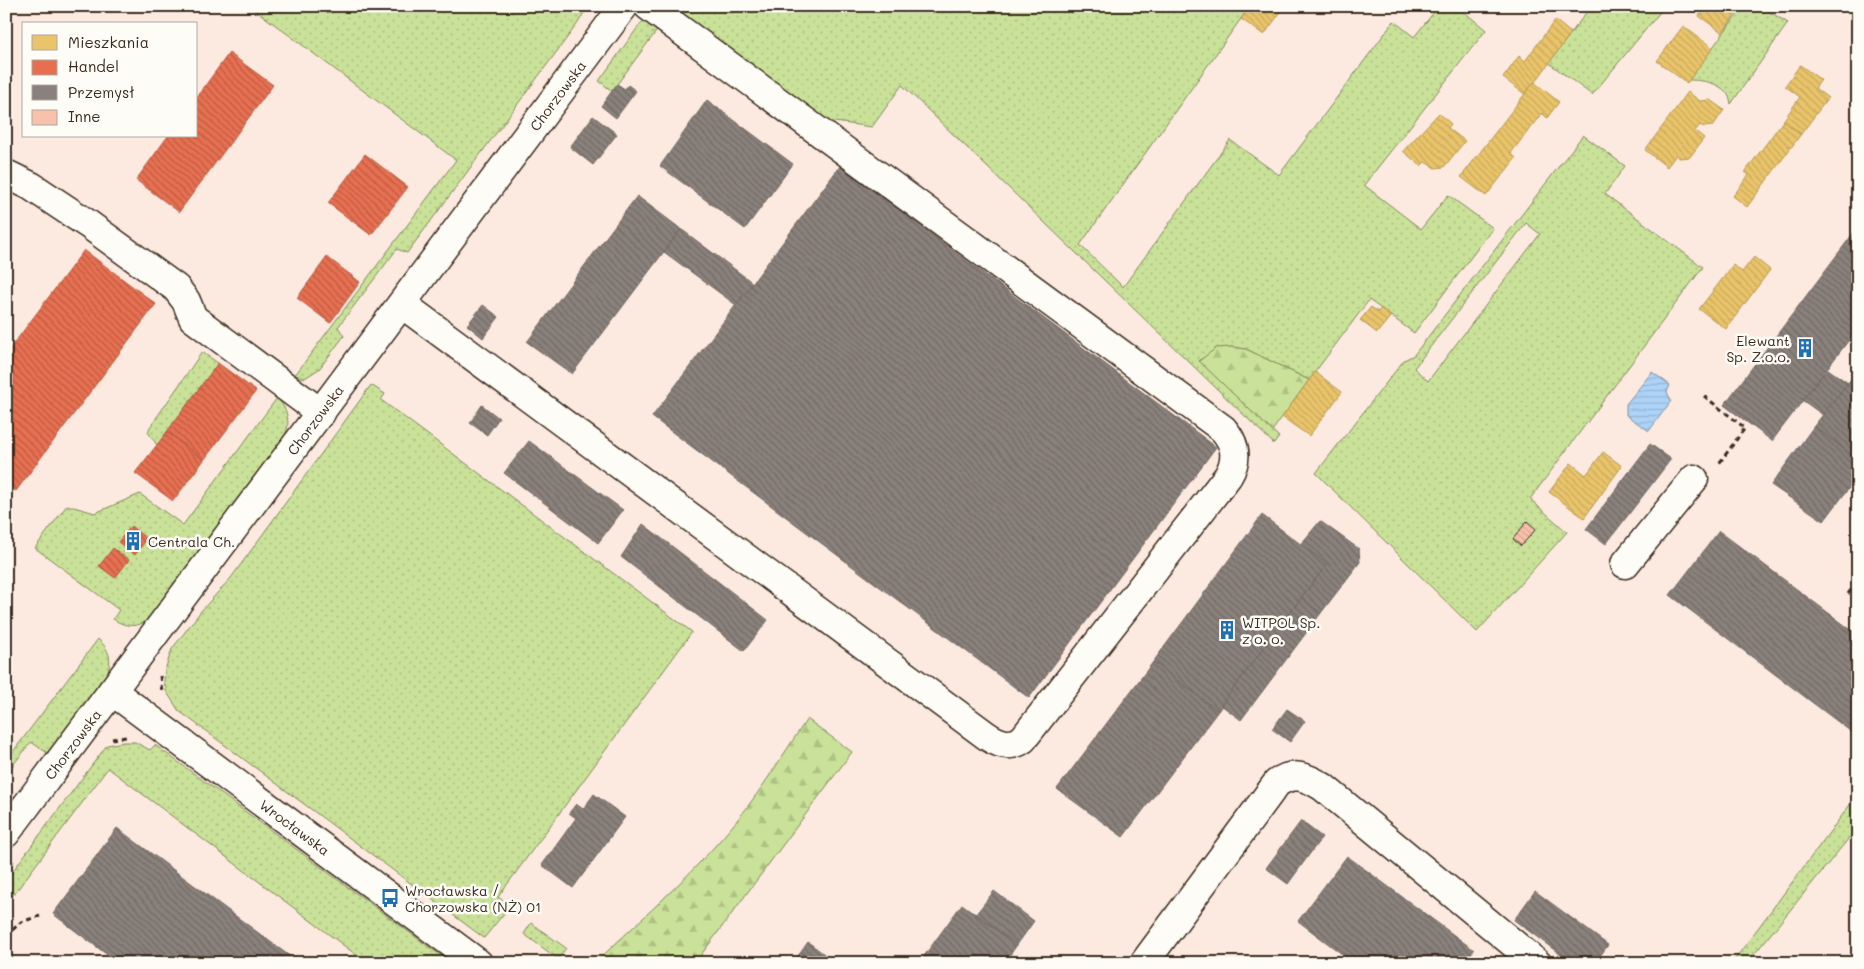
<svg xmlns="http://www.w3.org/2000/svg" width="1864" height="969" font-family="Mali,sans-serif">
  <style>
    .grass { fill: url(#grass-dots); stroke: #82865b; fill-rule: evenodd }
    .forest { fill: url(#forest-firs); stroke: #82865b }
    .water { fill: url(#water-rules); stroke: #7f8fa0 }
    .homes { fill: url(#homes-back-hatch); stroke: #b59653 }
    .shops { fill: url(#shops-back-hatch); stroke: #b35a42 }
    .industry { fill: url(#industry-back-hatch); stroke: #726760 }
    .building { fill: url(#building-back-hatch); stroke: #3b2a1e }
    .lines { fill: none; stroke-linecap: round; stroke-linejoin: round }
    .minor-casing { stroke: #3b2a1e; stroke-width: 31 }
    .path { stroke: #3b2a1e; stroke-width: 3; stroke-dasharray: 5 4; stroke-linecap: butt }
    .minor { stroke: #fdfcf7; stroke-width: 28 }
    .labels { text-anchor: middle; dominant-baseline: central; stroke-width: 5; stroke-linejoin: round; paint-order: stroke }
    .street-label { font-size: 14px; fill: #3b2a1e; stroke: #fdfcf7 }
    .poi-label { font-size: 14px; fill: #3b2a1e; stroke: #fdfcf7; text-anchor: start }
  </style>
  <defs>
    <pattern id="grass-dots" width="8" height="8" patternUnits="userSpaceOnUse" patternTransform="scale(1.25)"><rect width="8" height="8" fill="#c9e198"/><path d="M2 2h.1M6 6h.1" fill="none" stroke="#aec183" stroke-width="1.8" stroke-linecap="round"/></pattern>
    <pattern id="forest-firs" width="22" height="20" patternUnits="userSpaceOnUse" patternTransform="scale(1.25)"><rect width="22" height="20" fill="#c9e198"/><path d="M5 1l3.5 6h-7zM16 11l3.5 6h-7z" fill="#aec183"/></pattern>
    <pattern id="water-rules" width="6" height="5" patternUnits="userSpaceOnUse" patternTransform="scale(1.25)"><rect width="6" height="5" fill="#add3f7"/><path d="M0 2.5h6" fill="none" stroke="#96b5d3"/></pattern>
    <pattern id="homes-back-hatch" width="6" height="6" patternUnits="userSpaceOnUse" patternTransform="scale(1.25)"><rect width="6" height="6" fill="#e9c46a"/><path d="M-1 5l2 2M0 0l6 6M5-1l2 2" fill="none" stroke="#c9a95b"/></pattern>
    <pattern id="shops-back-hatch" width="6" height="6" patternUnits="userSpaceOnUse" patternTransform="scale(1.25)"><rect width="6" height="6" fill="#e76f51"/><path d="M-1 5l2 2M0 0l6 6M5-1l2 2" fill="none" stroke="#bc5b43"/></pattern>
    <pattern id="industry-back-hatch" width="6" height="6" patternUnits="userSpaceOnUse" patternTransform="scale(1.25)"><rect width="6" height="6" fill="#8a817c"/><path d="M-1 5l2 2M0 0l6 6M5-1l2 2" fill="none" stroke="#726a65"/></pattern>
    <pattern id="building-back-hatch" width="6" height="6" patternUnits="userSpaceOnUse" patternTransform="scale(1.25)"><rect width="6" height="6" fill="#f8c1ab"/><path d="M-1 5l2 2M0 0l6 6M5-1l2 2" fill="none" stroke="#d6a693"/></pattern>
  </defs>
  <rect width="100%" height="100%" fill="#fceae0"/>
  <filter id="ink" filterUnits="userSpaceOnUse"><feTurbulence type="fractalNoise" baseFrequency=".02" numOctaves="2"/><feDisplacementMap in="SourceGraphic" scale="10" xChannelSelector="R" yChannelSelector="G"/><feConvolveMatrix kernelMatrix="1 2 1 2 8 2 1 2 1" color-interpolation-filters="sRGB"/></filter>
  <g filter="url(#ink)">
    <g class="grass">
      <path d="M 250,6 L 588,6 L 578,23 L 407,253 L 397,249 L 338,327 L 344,336 L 319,369 L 305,378 L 295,375 L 456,160 Z"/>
      <path d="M 671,6 L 1250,6 L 1080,245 L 1123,287 L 1230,140 L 1279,175 L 1394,21 L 1414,37 L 1439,6 L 1457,6 L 1486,30 L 1364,185 L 1421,229 L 1448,195 L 1493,228 L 1414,333 L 1369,300 L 1309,380 L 1246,349 L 1231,347 L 1199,360 L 1279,437 L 1274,444 L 902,85 L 872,127 L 827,121 Z"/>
      <path d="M 1591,6 L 1665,6 L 1592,95 L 1549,63 Z"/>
      <path d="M 1743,6 L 1760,6 L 1788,23 L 1731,104 C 1729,84 1705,80 1689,80 Z"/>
      <path d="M 645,22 L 658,29 L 612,91 L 599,81 L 641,23 Z"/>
      <path d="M 1583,135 L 1625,166 L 1605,194 L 1703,267 L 1530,499 L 1567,532 L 1477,632 L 1316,473 L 1404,360 L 1414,355 ZM 1526,223 L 1540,234 L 1428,381 L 1414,368 Z"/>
      <path d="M 202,352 L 218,363 L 157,445 L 148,432 L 150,427 Z"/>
      <path d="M 371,385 L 385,394 L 381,400 L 692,632 L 498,897 L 510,906 L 484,938 L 179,711 L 166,691 L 164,681 L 165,670 L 172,649 L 201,611 L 231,578 Z"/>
      <path d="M 277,398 C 287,408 291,422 285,435 L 152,617 C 139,628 127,628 113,619 L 119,610 L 35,548 L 67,505 L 95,513 L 140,494 L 183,525 Z"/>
      <path d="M 98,639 C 111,651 113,662 105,679 L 49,754 L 31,742 L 6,774 L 6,761 Z"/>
      <path d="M 123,742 L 135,742 L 150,750 L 155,745 L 451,963 L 367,963 L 108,768 L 6,905 L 6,880 L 107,745 Z"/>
      <path d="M 1858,794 L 1858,827 L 1747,963 L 1732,963 Z"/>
      <path d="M 531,923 L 566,948 L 558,959 L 524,934 Z"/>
    </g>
    <g class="forest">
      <path d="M 1231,347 L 1246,349 L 1309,380 L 1272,431 L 1199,361 L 1216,348 Z"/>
      <path d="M 807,719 L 852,752 L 695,963 L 595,963 C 638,922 684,882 723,837 C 755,801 780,759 807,719 Z"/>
    </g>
    <path class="water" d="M 1652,372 L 1670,385 L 1667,392 L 1671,401 L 1649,431 L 1626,415 L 1626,404 Z"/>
    <g class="homes">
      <path d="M 1250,6 L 1285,6 L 1264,35 L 1241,19 Z"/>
      <path d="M 1706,6 L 1740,6 L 1723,33 L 1699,16 Z"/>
      <path d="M 1555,20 L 1571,33 L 1526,95 L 1503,78 L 1519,56 L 1525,61 Z"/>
      <path d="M 1683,26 L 1713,48 L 1687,83 L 1657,61 Z"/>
      <path d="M 1800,65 L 1821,80 L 1815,88 L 1828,98 L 1801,134 L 1783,121 L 1800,97 L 1785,86 Z"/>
      <path d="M 1534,82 L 1559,102 L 1547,118 L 1542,113 L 1511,153 L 1516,158 L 1486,196 L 1461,177 Z"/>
      <path d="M 1688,92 L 1700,101 L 1710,100 L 1724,110 L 1713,126 L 1704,127 L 1700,125 L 1695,131 L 1704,138 L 1690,157 L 1679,158 L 1676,155 L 1667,167 L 1645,150 Z"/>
      <path d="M 1439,113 L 1451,124 L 1448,128 L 1465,141 L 1444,167 L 1435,168 L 1425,162 L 1421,166 L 1403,151 Z"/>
      <path d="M 1783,121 L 1801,134 L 1747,207 L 1733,196 L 1749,175 L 1745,172 Z"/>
      <path d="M 1754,257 L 1770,270 L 1726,329 L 1699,309 L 1733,265 L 1742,272 Z"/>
      <path d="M 1371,307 L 1378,312 L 1381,308 L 1391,316 L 1377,333 L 1360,320 Z"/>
      <path d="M 1315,372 L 1342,392 L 1309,436 L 1282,417 Z"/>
      <path d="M 1603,452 L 1622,466 L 1584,518 L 1549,492 L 1571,463 L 1586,475 Z"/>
    </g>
    <g class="shops">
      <path d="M 229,53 L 273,85 L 179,212 L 136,180 L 168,136 L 196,136 L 196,98 Z"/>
      <path d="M 365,154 L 408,187 L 371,235 L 328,203 Z"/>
      <path d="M 84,250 L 156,304 L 16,491 L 6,484 L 6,354 Z"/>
      <path d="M 327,257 L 360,282 L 330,323 L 297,298 Z"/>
      <path d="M 218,363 L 256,391 L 204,460 L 167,432 Z"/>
      <path d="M 167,432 L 204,460 L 173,501 L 135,473 Z"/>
      <path d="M 131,526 L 147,539 L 135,555 L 118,542 Z"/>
      <path d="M 113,548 L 129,560 L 115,578 L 99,566 Z"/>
    </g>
    <g class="industry">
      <path d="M 617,84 L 625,89 L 628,85 L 636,91 L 616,118 L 601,106 Z"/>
      <path d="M 707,100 L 793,164 L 745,229 L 660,166 Z"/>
      <path d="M 593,116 L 617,134 L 593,165 L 570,147 Z"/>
      <path d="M 840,166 L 1216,447 L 1029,698 L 652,417 Z"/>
      <path d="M 637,196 L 681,229 L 572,374 L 527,342 Z"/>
      <path d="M 1858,227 L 1858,328 L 1772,441 L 1724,405 Z"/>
      <path d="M 681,229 L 753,283 L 736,305 L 664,252 Z"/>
      <path d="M 483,305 L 499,317 L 483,338 L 467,325 Z"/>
      <path d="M 1828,369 L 1848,383 L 1823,415 L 1802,400 Z"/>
      <path d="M 1858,370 L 1858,460 L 1814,426 Z"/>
      <path d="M 482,405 L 499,418 L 487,435 L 470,423 Z"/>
      <path d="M 1814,426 L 1858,460 L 1858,476 L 1824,521 L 1771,485 Z"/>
      <path d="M 529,441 L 623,510 L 598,543 L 504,473 Z"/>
      <path d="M 1650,444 L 1671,459 L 1606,544 L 1586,529 Z"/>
      <path d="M 1262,515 L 1327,564 L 1218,711 L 1153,662 Z"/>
      <path d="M 1320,521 L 1359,549 L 1360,562 L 1321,613 L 1301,598 L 1327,564 L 1301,544 Z"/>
      <path d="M 643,524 L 768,620 L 744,651 L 621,557 Z"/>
      <path d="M 1719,531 L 1858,635 L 1858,737 L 1670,595 Z"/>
      <path d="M 1301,598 L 1321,613 L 1241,720 L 1221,705 Z"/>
      <path d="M 1153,662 L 1218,711 L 1123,837 L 1057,789 Z"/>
      <path d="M 1287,709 L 1305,721 L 1290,742 L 1272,729 Z"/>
      <path d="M 594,794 L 625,817 L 573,888 L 542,865 L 576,818 L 569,813 L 576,804 L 583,809 Z"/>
      <path d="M 1301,821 L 1322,837 L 1288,884 L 1266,868 Z"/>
      <path d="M 117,828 L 299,963 L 118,963 L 53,914 Z"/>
      <path d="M 1347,856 L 1474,950 L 1464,963 L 1354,963 L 1298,921 Z"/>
      <path d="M 994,891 L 1034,921 L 1017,945 L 976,914 Z"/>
      <path d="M 1535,891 L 1608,945 L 1595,963 L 1572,963 L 1514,920 Z"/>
      <path d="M 962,904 L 1017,945 L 1004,963 L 919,963 Z"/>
      <path d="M 808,942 L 836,963 L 793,963 Z"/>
    </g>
    <path class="building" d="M 1527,521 L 1536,529 L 1521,546 L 1513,539 Z"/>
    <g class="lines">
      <g class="minor-casing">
        <g id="minor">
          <path d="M 6,174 L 31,186 L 88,224 L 176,288 L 186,301 L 193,318 L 321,413"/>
          <path d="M 402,304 L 987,736 C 999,744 1011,748 1023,739 L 1228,476 C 1238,459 1236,444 1223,429 L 648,6"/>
          <path d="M 1625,564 L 1694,479"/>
          <path id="s1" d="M 112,691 L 478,963"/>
          <path id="s2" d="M 6,833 L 624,6"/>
          <path d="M 1144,963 L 1277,783 C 1293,771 1307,777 1323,787 L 1537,963"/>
        </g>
      </g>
      <g class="path">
        <path d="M 1857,199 L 1858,200"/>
        <path d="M 1704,396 L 1745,428 L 1718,465"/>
        <path d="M 1854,514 L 1858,516"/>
        <path d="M 1848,594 L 1858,581"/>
        <path d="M 160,676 L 162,692"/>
        <path d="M 112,739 L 126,737"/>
        <path d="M 6,871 L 13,861"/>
        <path d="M 6,936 L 21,922 L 40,916"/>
      </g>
      <use href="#minor" class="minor"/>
    </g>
  </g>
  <defs>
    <g id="building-bare" transform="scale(1.5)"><path d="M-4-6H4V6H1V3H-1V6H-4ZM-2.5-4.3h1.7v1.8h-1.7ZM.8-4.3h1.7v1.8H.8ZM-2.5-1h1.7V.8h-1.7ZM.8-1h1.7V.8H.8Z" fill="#1f6fb2" stroke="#fdfcf7" stroke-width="2.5" paint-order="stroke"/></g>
    <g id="bus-bare" transform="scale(1.5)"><path d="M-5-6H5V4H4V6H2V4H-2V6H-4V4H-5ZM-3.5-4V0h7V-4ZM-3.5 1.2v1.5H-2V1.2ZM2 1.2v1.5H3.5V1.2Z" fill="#1f6fb2" stroke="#fdfcf7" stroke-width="2.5" paint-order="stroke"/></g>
  </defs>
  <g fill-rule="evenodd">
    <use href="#building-bare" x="1805" y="348"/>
    <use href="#building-bare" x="133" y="541"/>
    <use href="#building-bare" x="1227" y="630"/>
    <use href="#bus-bare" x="390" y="898"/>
  </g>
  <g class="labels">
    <g class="street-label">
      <text stroke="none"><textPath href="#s2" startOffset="921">Chorzowska</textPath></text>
      <text stroke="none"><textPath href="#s2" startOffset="516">Chorzowska</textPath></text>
      <text stroke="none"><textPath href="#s2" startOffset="111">Chorzowska</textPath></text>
      <text stroke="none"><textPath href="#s1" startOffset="228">Wrocławska</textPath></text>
    </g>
    <g class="poi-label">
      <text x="1790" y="340" text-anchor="end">Elewant<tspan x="1790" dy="16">Sp. Z.o.o.</tspan></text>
      <text x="148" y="541">Centrala Ch.</text>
      <text x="1242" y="622">WITPOL Sp.<tspan x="1242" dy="16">z o. o.</tspan></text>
      <text x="405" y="890">Wrocławska /<tspan x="405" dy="16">Chorzowska (NŻ) 01</tspan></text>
    </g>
  </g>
  <rect width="1864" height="969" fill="none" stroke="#fdfcf7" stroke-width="25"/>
  <rect x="12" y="12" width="1839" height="944" fill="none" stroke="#3b2a1e" stroke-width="2" filter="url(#ink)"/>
  <rect x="22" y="22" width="175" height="115" fill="#fdfcf7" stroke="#afa8a0"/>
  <rect x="32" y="35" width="25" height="15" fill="#e9c46a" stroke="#afa8a0"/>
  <text x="68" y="48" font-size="15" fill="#3b2a1e">Mieszkania</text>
  <rect x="32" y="60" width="25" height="15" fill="#e76f51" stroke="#afa8a0"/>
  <text x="68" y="72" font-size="15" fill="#3b2a1e">Handel</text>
  <rect x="32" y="85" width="25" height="15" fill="#8a817c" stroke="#afa8a0"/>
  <text x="68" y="98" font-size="15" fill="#3b2a1e">Przemysł</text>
  <rect x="32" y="110" width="25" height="15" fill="#f8c1ab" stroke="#afa8a0"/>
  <text x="68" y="122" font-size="15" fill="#3b2a1e">Inne</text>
</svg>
